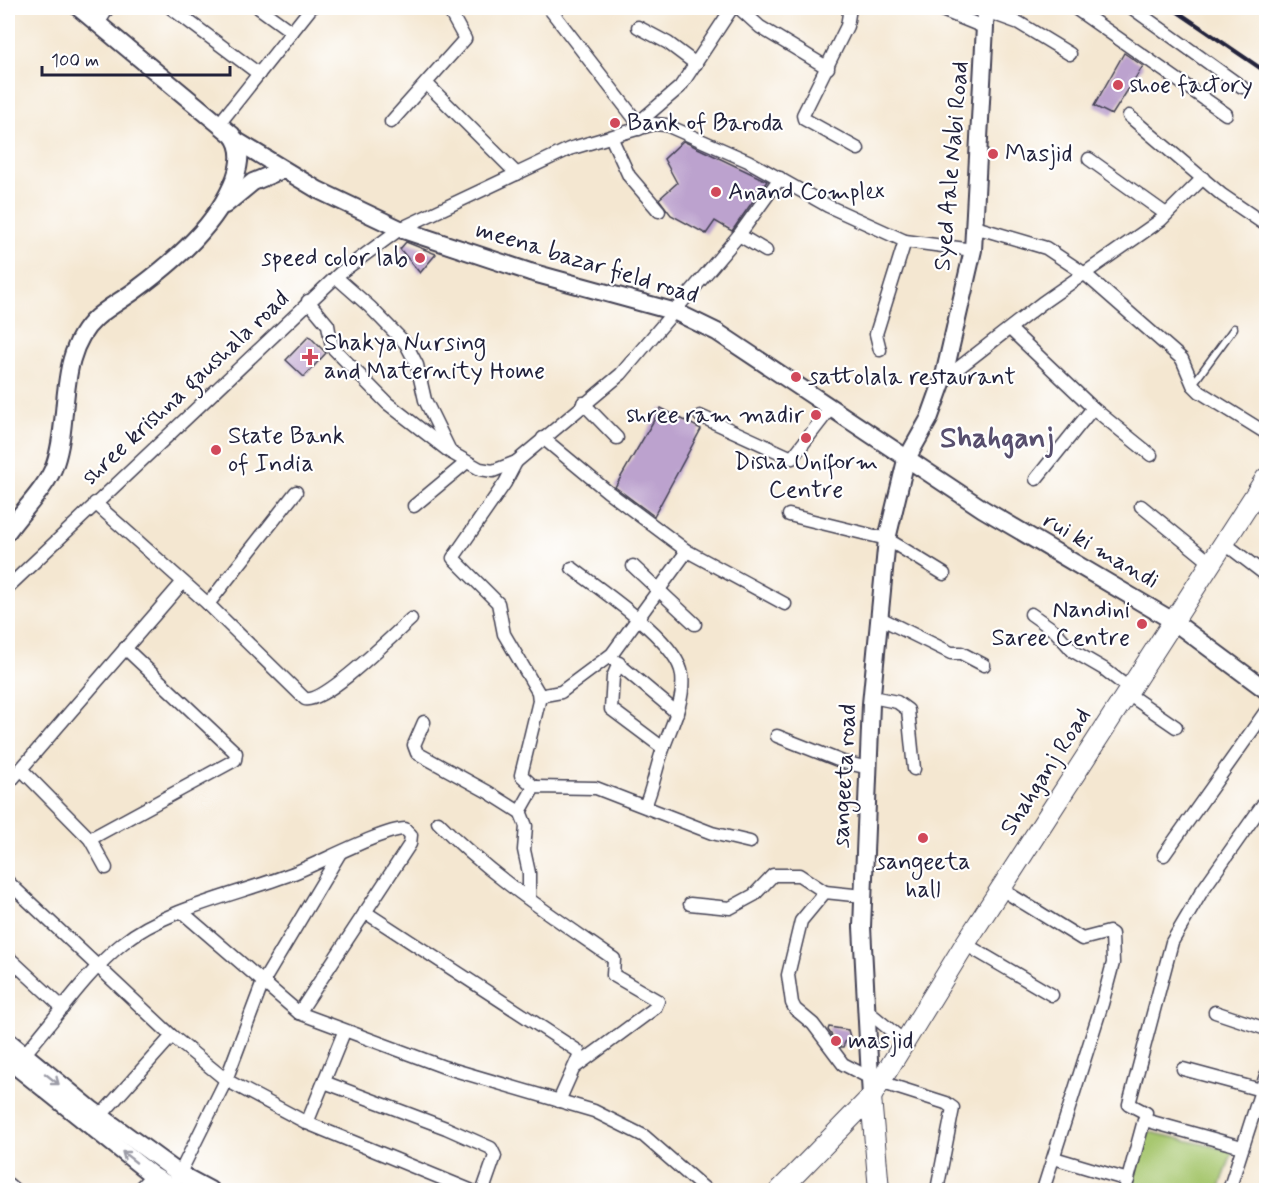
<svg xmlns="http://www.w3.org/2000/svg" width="1274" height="1198" font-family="Mynerve,sans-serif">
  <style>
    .green { fill: #a7c76f; stroke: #647455; stroke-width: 1.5 }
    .building { fill: #bca2ce }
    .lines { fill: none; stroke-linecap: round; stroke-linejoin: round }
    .lane-casing { stroke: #424052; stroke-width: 9 }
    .street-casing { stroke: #424052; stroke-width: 15 }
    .secondary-casing { stroke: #424052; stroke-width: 20 }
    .primary-casing { stroke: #424052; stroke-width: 22 }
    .lane { stroke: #fff; stroke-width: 6 }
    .street { stroke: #fff; stroke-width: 12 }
    .secondary { stroke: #fff; stroke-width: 16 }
    .primary { stroke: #fff; stroke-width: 20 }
    .rail { stroke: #22223b; stroke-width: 4 }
    .oneway { stroke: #9c9ca7 }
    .poi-dot { fill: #d1495b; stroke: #fff; stroke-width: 2 }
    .labels { text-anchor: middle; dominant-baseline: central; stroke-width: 4.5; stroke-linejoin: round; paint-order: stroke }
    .poi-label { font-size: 24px; fill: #22223b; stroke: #fff; text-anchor: start }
    .street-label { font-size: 24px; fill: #22223b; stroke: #fff }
    .district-label { font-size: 30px; font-weight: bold; fill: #584f6e; stroke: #fff }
  </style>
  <rect width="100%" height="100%" fill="#fff"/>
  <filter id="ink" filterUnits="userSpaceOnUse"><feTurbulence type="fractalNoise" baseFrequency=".0167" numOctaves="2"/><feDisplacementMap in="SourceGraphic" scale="12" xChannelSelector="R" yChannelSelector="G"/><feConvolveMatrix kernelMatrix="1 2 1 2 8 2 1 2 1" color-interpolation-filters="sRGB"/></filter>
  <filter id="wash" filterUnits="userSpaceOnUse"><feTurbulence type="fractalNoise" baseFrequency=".008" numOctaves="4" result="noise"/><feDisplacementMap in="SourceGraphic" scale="24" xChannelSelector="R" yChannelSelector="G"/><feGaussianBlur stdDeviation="1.35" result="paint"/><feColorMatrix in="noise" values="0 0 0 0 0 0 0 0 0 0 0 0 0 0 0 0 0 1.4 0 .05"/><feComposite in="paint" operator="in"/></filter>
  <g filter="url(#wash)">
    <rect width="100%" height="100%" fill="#f4e7d1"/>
    <path class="green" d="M 1146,1131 L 1233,1151 L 1219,1190 L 1131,1190 Z"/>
    <g id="blocks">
      <g class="building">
        <path d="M 1124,53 L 1143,66 L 1112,115 L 1094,106 Z"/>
        <path d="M 683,141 L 767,181 L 732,231 L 715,221 L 706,234 L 671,215 L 659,199 L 677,183 L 664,159 Z"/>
        <path d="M 406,242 L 436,254 L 420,273 L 400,249 Z"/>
        <path d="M 309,336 L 326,353 L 304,377 L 286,360 Z"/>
        <path d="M 661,408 L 701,429 L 654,516 L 615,487 Z"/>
        <path d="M 829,1027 L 848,1030 L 851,1040 L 846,1040 L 843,1047 L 840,1047 L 828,1030 Z"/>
      </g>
    </g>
  </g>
  <g filter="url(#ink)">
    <use href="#blocks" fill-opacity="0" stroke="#424052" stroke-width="1.5"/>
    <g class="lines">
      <g class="lane-casing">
        <path id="lane" d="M 1193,384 L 1234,328"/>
      </g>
      <g class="street-casing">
        <g id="street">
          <path d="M 171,8 L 259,74"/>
          <path d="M 259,8 L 292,32"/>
          <path d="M 549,8 L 638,123 L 639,129"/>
          <path d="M 739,8 L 760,27 L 828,68"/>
          <path d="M 850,8 L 847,26 L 803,115 L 804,119 L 858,149"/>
          <path d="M 937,8 L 986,28"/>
          <path d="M 1075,8 L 1226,114"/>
          <path d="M 1132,8 L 1242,87"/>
          <path d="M 986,11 L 1019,23 L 1070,54"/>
          <path d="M 99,22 L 108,8"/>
          <path d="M 638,27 L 668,43 L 696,64"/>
          <path d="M 426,83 L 517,174"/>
          <path d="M 1129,116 L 1222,195 L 1266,225"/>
          <path d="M 391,122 L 465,39 L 448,8"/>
          <path d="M 638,123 L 680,87 L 732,8"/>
          <path d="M 219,124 L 311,8"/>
          <path d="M 611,137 L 629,176 L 659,211"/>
          <path d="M 1089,159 L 1166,214"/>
          <path d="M 975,227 L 1046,248 L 1085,274 L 1182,359 L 1193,385 L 1200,392 L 1266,433"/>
          <path d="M 739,235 L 766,251"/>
          <path d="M 336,277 L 370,307 L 406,344 L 417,365 L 425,400 L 449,449"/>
          <path d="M 308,301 L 328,325 L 332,347 L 387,403 L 450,452 L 480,469 L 493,471 L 516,462 L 621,374 L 739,235 L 780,178"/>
          <path d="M 1010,329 L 1093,408 L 1151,455"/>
          <path d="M 880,350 L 876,334 L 905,241"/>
          <path d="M 943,380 L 1042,303 L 1161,220 L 1203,178"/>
          <path d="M 583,403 L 617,438"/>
          <path d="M 700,416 L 792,458 L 830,409"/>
          <path d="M 543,438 L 607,491 L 687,551 L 785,604"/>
          <path d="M 516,462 L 505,483 L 453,558 L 498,603 L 504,634 L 538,692 L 539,701 L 521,775 L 534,787"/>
          <path d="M 1036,479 L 1093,408"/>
          <path d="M 95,503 L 208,604 L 305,699 C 326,703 393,635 411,619"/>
          <path d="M 414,506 L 467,462"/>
          <path d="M 1141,506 L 1211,563"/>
          <path d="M 789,515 L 887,539 L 944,574"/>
          <path d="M 1224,543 L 1266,575"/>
          <path d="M 633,566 L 695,624"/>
          <path d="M 572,568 C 599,589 678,641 682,675 C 685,701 671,726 663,749 C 656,768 653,788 645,806"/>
          <path d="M 8,587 L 340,273 L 400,229 L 569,149 L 654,124 L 666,125 L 748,161 L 828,206 L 905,241 L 973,250"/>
          <path d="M 208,604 L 296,492"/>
          <path d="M 1031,614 L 1055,631 L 1073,651 L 1104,669 L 1131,690"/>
          <path d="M 880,618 L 951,653 L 961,653 L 984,665"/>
          <path d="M 614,660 L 677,713"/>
          <path d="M 619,663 L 613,677 L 611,709 L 663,748"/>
          <path d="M 1128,694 L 1176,727"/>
          <path d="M 539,696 L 561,692 L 612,654 L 687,551"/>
          <path d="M 872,697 L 897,702 L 908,710 L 914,769"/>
          <path d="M 424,722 L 414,745 L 417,753 L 488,792 L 518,811 L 521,810 L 534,787 L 596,788 L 712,833 L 750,842"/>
          <path d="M 777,736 L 843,762 L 869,768"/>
          <path d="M 21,769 L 90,839 L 235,760 L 236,753 L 125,648"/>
          <path d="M 8,784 L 183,582"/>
          <path d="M 520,811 L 526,826 L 524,850 L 529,873 L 529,899"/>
          <path d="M 438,822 C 490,876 554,917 614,959 L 613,975 L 658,1001 L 655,1008 L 574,1068"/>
          <path d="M 90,839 L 106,868"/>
          <path d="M 1164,855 L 1266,711"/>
          <path d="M 8,882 L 172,1036 L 226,1080 L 307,1123 L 470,1190"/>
          <path d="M 1001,889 L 1082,939 L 1109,932 L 1112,934 L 1113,963 L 1102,1004 L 1043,1190"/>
          <path d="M 863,896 L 825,892 L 801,921 L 788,975 L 792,1003 L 795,1009 L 813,1024 L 843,1064 L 870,1078"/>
          <path d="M 690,904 L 730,908 L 754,895 L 773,875 L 799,875 L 825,892"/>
          <path d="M 182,912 L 299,1013 L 444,1067 L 594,1111 L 644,1136 L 706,1190"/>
          <path d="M 365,912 L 578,1051 L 579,1056 L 559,1101"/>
          <path d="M 965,944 L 1052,995"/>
          <path d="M 8,957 L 63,1008"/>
          <path d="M 866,1010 L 905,1042"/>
          <path d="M 1215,1012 L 1266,1029"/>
          <path d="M 20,1059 C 54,1022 83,975 123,943 C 167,908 239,894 291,874 C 316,865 383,829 405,829 L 411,835 L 410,844 L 299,1013"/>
          <path d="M 1183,1069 L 1261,1090"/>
          <path d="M 324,1082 L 446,1128 L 491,1148 L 495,1156 L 483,1190"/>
          <path d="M 880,1082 L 946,1103 L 953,1108 L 937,1190"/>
          <path d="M 1145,1120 L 1242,1147"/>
          <path d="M 95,1122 L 172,1036"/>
          <path d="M 307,1123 L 344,1032"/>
          <path d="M 1054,1158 L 1128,1180"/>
          <path d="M 176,1181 L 226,1080 L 263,982 L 340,853"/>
          <path d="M 8,1184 L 15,1190"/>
          <path d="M 138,1190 L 152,1175"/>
          <path d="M 1125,1190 L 1146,1113 L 1129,1104 L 1172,942 L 1202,891 L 1266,800"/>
          <path d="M 1229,1190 L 1266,1075"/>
        </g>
      </g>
      <g class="secondary-casing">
        <g id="secondary">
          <path d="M 237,141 L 318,190 L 400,229 L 530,272 L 676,312 L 717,332 L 983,509 L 1173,621 L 1266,690"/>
          <path d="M 225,205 L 253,182 L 282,170"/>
          <path d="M 8,531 C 21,512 48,486 55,464 C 71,418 56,354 96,318 C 108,307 124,299 137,289 C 176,260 217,225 235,178 C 240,164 242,147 232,135 L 79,8"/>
          <path d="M 8,1041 L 91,1109 L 180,1174 L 210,1190"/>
          <path d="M 8,1060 L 152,1175 L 177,1190"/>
          <path d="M 871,1097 L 862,927 L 871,704 L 887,539 L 906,460 L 929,419 L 943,380 L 973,250 L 986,8"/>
        </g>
      </g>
      <g class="primary-casing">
        <g id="primary">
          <path d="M 871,1097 L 879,1190"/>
          <path d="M 780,1190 L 871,1097 L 965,944 L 1266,478"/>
        </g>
      </g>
      <use href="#lane" class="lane"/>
      <use href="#street" class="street"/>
      <use href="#secondary" class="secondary"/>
      <use href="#primary" class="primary"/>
      <path class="rail" d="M 1172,8 L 1266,72"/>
    </g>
    <defs><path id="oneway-shaft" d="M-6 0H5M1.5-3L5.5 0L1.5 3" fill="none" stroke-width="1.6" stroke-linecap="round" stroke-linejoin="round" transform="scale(1.5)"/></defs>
    <g class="oneway">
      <use href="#oneway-shaft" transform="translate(52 1079) rotate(38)"/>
      <use href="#oneway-shaft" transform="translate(129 1157) rotate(-142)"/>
    </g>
  </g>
  <g class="poi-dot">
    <circle cx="1118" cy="85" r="6"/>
    <circle cx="615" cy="123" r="6"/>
    <circle cx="993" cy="154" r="6"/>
    <circle cx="716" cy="192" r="6"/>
    <circle cx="420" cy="258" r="6"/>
    <path d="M307 348h6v6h6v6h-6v6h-6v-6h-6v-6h6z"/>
    <circle cx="796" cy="377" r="6"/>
    <circle cx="816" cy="415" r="6"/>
    <circle cx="806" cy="438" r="6"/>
    <circle cx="216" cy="450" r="6"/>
    <circle cx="1142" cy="624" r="6"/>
    <circle cx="923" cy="838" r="6"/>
    <circle cx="836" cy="1041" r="6"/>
  </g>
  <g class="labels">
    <g class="poi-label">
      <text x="1130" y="85">shoe factory</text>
      <text x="627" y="123">Bank of Baroda</text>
      <text x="1005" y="154">Masjid</text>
      <text x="728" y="192">Anand Complex</text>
      <text x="408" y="258" text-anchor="end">speed color lab</text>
      <text x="324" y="343">Shakya Nursing<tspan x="324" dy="28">and Maternity Home</tspan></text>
      <text x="808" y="377">sattolala restaurant</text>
      <text x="804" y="415" text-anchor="end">shree ram madir</text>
      <text x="228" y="436">State Bank<tspan x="228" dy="28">of India</tspan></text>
      <text x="806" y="462" text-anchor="middle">Disha Uniform<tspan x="806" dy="28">Centre</tspan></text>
      <text x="1130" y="610" text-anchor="end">Nandini<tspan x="1130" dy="28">Saree Centre</tspan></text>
      <text x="923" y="862" text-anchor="middle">sangeeta<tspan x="923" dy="28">hall</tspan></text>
      <text x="848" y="1041">masjid</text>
    </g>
    <g class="street-label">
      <text transform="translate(952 166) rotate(-85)">Syed Aale Nabi Road</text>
      <text transform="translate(587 263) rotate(17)">meena bazar field road</text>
      <text transform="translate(186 388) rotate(-43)">shree krishna gaushala road</text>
      <text transform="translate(1101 551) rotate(30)">rui ki mandi</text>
      <text transform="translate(1046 772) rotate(-57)">Shahganj Road</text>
      <text transform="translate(845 776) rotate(-87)">sangeeta road</text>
    </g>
    <g class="district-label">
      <text x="997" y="438">Shahganj</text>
    </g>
  </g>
  <rect width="1274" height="1198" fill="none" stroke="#fff" stroke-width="30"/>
  <path d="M42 66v9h188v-9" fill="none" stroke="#22223b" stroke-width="3"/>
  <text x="51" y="66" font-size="18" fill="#22223b" stroke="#ffffff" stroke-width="4.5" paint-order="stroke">100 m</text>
</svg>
